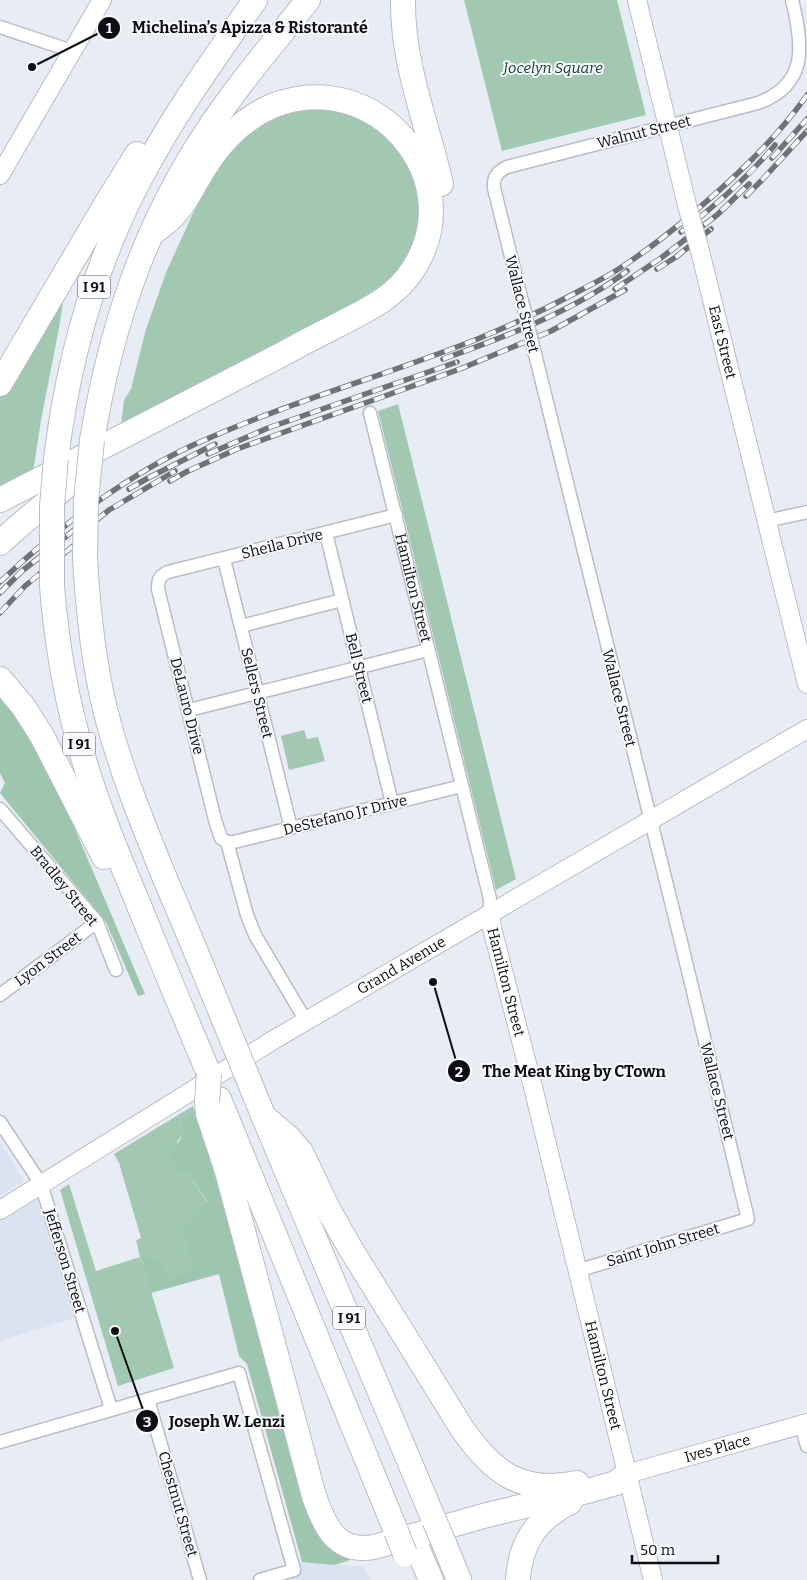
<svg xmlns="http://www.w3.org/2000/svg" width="807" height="1580" font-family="Bitter,serif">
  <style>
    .built { fill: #dbe3f2 }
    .green { fill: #a3c8b2 }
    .forest { fill: #9ec6af }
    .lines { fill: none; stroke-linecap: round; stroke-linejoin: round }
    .street-casing { stroke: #b9bdc6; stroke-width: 15 }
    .secondary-casing { stroke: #b9bdc6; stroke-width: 20 }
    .highway-casing { stroke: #b9bdc6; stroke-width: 26 }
    .street { stroke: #fff; stroke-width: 12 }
    .secondary { stroke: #fff; stroke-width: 18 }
    .highway { stroke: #fff; stroke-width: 24 }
    .rail-casing { stroke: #6f7277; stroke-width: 5.5 }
    .rail { stroke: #f8fafd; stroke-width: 4; stroke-dasharray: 11; stroke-linecap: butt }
    .street-bridge-casing { stroke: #b9bdc6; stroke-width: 15; stroke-linecap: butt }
    .secondary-bridge-casing { stroke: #b9bdc6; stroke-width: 20; stroke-linecap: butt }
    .highway-bridge-casing { stroke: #b9bdc6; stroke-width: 26; stroke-linecap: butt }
    .street-bridge { stroke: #fff; stroke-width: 12 }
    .secondary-bridge { stroke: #fff; stroke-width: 18 }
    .highway-bridge { stroke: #fff; stroke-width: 24 }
    .labels { text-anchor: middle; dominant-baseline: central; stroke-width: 4; stroke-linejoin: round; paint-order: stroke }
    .shield { fill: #f8fafd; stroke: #535558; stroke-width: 1 }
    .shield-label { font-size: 14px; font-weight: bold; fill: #0c0e11 }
    .park-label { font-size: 15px; font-style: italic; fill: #10422b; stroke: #f8fafd }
    .street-label { font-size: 15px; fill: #0c0e11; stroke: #f8fafd }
    .leader { fill: none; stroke: #0c0e11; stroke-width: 2 }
    .callout-dot { fill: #0c0e11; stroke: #f8fafd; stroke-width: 2 }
    .mark-label { font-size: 15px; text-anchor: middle; font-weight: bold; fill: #fff }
    .callout-label { font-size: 16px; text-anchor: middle; font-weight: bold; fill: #0c0e11; stroke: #f8fafd; stroke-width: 4; stroke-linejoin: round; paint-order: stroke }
  </style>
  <rect width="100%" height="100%" fill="#e8edf5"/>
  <g class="built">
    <path d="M 0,1142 L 24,1181 L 0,1196 Z"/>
    <path d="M 37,1198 L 74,1318 L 0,1341 L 0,1220 Z"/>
    <path d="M 300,1562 L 362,1566 L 371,1580 L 290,1580 L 295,1576 L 299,1569 Z"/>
  </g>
  <g class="green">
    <path d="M 464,0 L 617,0 L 646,115 L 502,151 Z"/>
    <path d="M 300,107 L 355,113 L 400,145 L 416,177 L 422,201 L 419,230 L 411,252 L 384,288 L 121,425 L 124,400 L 131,389 L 146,329 L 167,270 L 207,183 L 225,156 L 245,135 L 271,117 Z"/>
    <path d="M 63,302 L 59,328 L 41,420 L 33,473 L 0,490 L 0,397 L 28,347 L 49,315 Z"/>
    <path d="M 398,404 L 516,879 L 496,890 L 378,411 Z"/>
    <path d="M 304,730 L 307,739 L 318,737 L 325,761 L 289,770 L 281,736 Z"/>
    <path d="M 193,1106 L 194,1109 L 180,1119 L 183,1135 L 177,1142 L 188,1173 L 207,1202 L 182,1230 L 195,1266 L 169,1279 L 141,1258 L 174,1368 L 118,1386 L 60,1190 L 69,1184 L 96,1271 L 140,1257 L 136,1240 L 141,1238 L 119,1163 L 114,1154 Z"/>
  </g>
  <g class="forest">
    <path d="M 0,696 L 29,736 L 43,763 L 72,822 L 145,994 L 138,996 L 106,922 L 0,793 L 5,783 L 0,773 Z"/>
    <path d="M 194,1109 L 207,1148 L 275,1389 L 307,1513 L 327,1544 L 351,1556 L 348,1561 L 334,1565 L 302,1562 L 247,1364 L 239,1356 L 219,1274 L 151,1293 L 141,1257 L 158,1260 L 169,1279 L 194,1266 L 182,1230 L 207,1201 L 188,1173 L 178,1173 L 170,1155 L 183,1135 L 180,1119 Z"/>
  </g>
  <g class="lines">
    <g class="street-casing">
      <g id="street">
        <path d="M 0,27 L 72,51"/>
        <path d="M 522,301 L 494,188 C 493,177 497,172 507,167 L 758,103 C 807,85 804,47 792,0"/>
        <path d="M 535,354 L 683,950 L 748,1219 L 577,1271"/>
        <path id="s1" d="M 370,413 L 490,899 L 490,913"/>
        <path d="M 766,521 L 807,512"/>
        <path d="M 326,533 L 392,803"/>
        <path d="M 224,559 L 291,828"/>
        <path d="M 241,626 L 342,600"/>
        <path d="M 189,710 L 428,650"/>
        <path d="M 0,809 L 97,922 L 116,970"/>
        <path d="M 227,842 L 221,838 L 215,820 L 158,589 C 158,580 159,576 168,572 L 396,515"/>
        <path d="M 227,842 L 234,842 L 462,786"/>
        <path d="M 227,842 L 247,915 L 255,935 L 306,1021"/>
        <path d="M 0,995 L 97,922"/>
        <path d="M 0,1122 L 41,1184 L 111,1409"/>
        <path d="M 148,1400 L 200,1580"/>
        <path d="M 801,1424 L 807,1446"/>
        <path d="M 0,1442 L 239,1373 L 294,1570 L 260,1580"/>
      </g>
    </g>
    <g class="secondary-casing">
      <g id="secondary">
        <path d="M 637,0 L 688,209"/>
        <path d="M 0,175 L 102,0"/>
        <path id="s2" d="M 699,247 L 807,684"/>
        <path id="s3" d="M 490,913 L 492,928 L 533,1087 L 653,1580"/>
        <path id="s4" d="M 0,1210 L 275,1039 L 807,729"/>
        <path id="s5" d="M 627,1474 L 807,1423"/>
      </g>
    </g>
    <g class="highway-casing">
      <g id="highway">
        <path d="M 403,0 C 402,63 427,123 441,184"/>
        <path d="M 0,384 L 106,204 L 137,154"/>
        <path d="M 92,440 C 111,327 144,226 208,130 C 238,84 274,43 308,0"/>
        <path d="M 56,459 C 69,353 99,248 153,155 C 183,101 220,51 255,0"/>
        <path d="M 0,500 C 92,452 185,404 277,357 C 297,346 316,336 336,326 C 361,313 388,301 406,279 C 479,188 379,63 272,106 C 240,120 216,147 199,177 C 192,188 187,200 179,209 C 172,219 161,227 151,234"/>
        <path d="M 0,543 C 26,518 55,498 80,473"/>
        <path d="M 85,559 C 88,610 93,660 105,709 C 120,769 143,824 166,881 C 189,934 211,988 233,1042"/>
        <path d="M 52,586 C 56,636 64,687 77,735 C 92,793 115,848 138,903 C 161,960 185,1017 209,1074"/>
        <path d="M 0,679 L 23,706 L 42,736 L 104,857"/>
        <path d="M 247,1076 C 308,1225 372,1372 434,1520"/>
        <path d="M 219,1099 L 396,1531"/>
        <path d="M 207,1101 L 208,1114 L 227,1171 L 314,1496 C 324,1525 336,1554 374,1547 L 487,1515 L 591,1490 L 616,1483 L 627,1474"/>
        <path d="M 263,1116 L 288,1137 L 301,1152 L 328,1209 L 349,1246 L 461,1427 C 491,1471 520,1495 577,1483"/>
        <path d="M 444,1543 L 459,1580"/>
        <path d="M 418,1550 L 431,1580"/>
        <path d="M 518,1580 C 520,1542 537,1519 570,1502"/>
      </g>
    </g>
    <use href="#street" class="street"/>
    <use href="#secondary" class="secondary"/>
    <use href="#highway" class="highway"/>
    <g class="rail-casing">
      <g id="rail">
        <path d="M 772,158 L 807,119"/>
        <path d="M 746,196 L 762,180 L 807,131"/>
        <path d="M 681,232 C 715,206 747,178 775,145"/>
        <path d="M 657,269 L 676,257 L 711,229"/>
        <path d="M 615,289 L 661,258 L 717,215 L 749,184"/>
        <path d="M 443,359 C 505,337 574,311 627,271"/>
        <path d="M 208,454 L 268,428 L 457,362"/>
        <path d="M 170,481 L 188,471 L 237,449 L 460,369 L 551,331 L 625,290"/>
        <path d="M 129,489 L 148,478 L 215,444"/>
        <path d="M 79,534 L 109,510 L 175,471"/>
        <path d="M 0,582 C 55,530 123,478 191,446 C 283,404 381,377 475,340 C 512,325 548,308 583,289 C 594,283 606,277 617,270 C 641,255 664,237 686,219 C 730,182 774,142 807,95"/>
        <path d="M 0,593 L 22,571 L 83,523"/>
        <path d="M 0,613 L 25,586 L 90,532"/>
      </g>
    </g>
    <use href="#rail" class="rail"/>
    <g class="street-bridge-casing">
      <path id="street-bridge" d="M 522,301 L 535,354"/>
    </g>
    <g class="secondary-bridge-casing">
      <path id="secondary-bridge" d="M 688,209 L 699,247"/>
    </g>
    <g class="highway-bridge-casing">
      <g id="highway-bridge">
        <path d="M 85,559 L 86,501 L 92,440"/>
        <path d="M 52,586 L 52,506 L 56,459"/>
        <path d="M 233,1042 L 247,1076"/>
        <path d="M 207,1101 L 209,1074"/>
        <path d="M 434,1520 L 444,1543"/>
        <path d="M 396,1531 L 405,1554"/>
      </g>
    </g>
    <use href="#street-bridge" class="street-bridge"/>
    <use href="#secondary-bridge" class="secondary-bridge"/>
    <use href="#highway-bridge" class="highway-bridge"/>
  </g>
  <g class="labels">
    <g class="shield">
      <rect x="78" y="275.5" width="32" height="23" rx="4"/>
      <rect x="63" y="732.5" width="32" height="23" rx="4"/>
      <rect x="333" y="1306.5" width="32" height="23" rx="4"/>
    </g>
    <g class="shield-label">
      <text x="94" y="287">I 91</text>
      <text x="79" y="744">I 91</text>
      <text x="349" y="1318">I 91</text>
    </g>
    <g class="park-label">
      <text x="553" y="68">Jocelyn Square</text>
    </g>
    <g class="street-label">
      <text transform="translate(644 132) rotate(-14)">Walnut Street</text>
      <text transform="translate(522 304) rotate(76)">Wallace Street</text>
      <text stroke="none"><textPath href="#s2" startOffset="98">East Street</textPath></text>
      <text transform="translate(282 544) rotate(-14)">Sheila Drive</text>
      <text stroke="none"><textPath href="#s1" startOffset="180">Hamilton Street</textPath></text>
      <text transform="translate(359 668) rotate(76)">Bell Street</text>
      <text transform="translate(257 693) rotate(76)">Sellers Street</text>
      <text transform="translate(619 698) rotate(76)">Wallace Street</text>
      <text transform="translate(187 706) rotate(76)">DeLauro Drive</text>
      <text transform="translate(345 815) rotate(-14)">DeStefano Jr Drive</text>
      <text transform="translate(64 886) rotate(51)">Bradley Street</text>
      <text transform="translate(48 959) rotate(-37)">Lyon Street</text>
      <text stroke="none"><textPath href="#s4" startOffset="470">Grand Avenue</textPath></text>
      <text stroke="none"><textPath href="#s3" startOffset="71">Hamilton Street</textPath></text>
      <text transform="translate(717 1091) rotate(76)">Wallace Street</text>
      <text transform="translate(663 1245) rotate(-17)">Saint John Street</text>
      <text transform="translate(65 1261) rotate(73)">Jefferson Street</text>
      <text stroke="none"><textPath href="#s3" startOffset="476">Hamilton Street</textPath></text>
      <text stroke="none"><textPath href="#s5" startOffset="94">Ives Place</textPath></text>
      <text transform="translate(178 1504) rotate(74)">Chestnut Street</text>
    </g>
  </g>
  <path class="leader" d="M32 67L109 28M433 982L459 1071M115 1331L147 1421"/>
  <g class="callout-dot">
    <circle cx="32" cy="67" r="5"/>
    <circle cx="433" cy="982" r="5"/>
    <circle cx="115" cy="1331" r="5"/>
    <circle cx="109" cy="28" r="12"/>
    <circle cx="459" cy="1071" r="12"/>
    <circle cx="147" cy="1421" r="12"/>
  </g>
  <g class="mark-label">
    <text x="109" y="33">1</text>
    <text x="459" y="1077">2</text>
    <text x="147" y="1427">3</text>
  </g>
  <g class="callout-label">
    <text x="250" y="33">Michelina’s Apizza &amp; Ristoranté</text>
    <text x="574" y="1077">The Meat King by CTown</text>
    <text x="227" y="1427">Joseph W. Lenzi</text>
  </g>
  <path d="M632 1555v8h86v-8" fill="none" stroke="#0c0e11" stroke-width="2.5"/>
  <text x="640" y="1555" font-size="15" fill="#0c0e11" stroke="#f8fafd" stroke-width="4" paint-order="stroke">50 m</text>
</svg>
